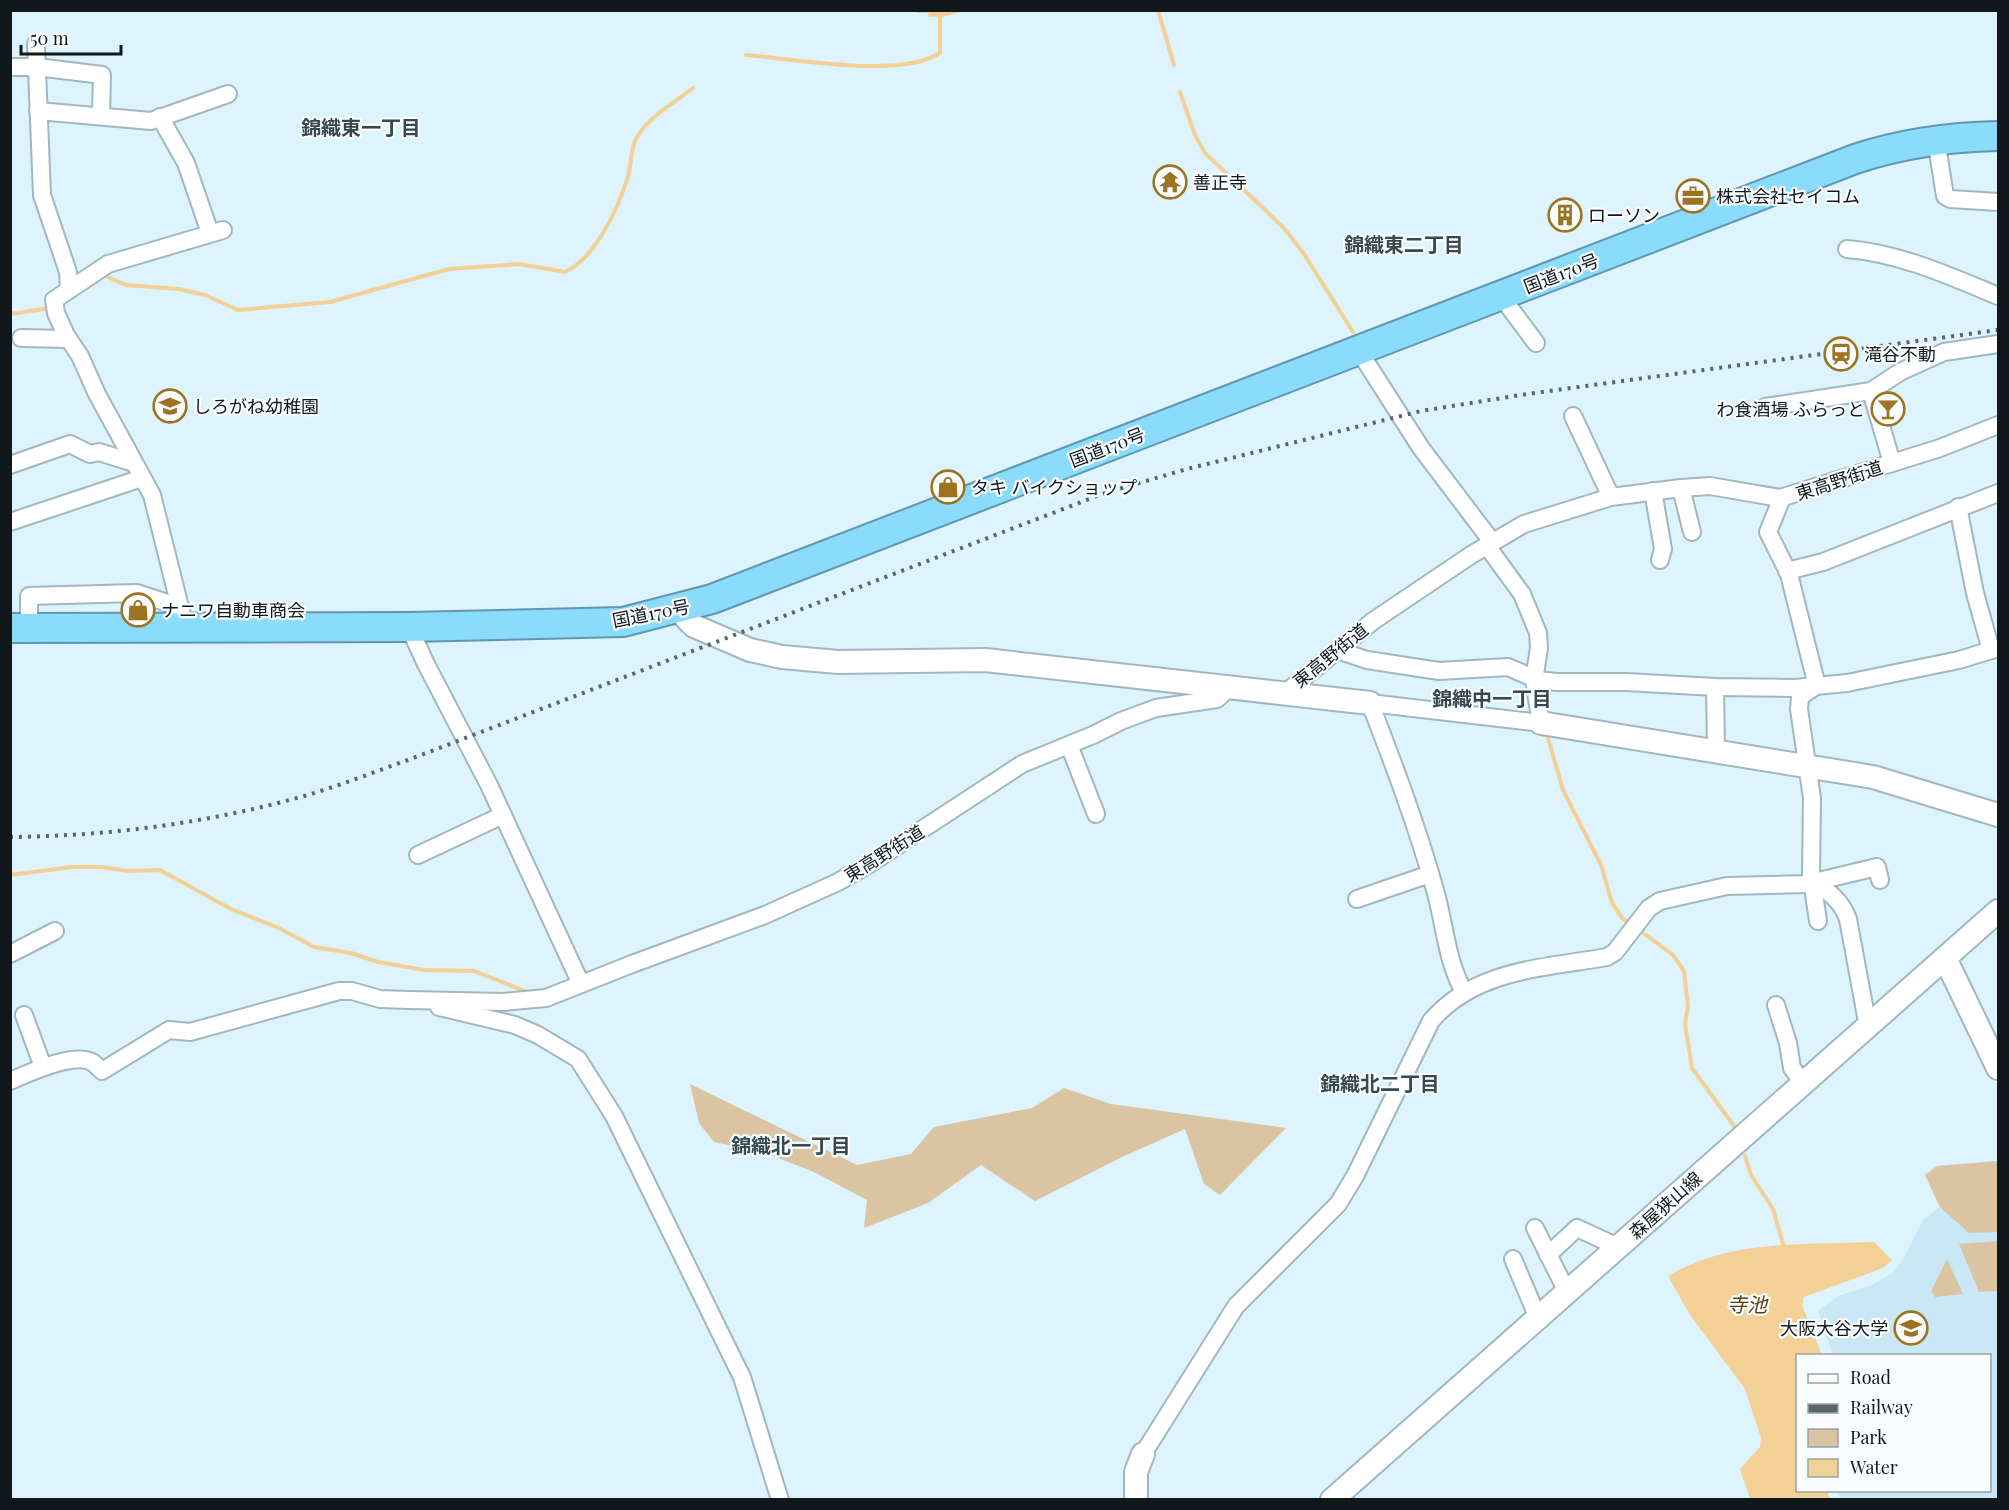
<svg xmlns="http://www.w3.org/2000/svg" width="2009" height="1510" font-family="'Playfair Display','Noto Sans JP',serif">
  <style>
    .built { fill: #c9e7f4 }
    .green { fill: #dac4a1 }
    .water { fill: #f3d095 }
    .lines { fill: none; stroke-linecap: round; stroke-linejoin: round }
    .stream { stroke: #f3d095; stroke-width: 4 }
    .street-casing { stroke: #a2b7c0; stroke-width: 20 }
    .secondary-casing { stroke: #a2b7c0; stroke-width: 26 }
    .highway-casing { stroke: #6097ad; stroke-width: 32 }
    .street { stroke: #fff; stroke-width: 16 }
    .secondary { stroke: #fff; stroke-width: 22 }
    .highway { stroke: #8bdbfb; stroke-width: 28 }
    .rail { stroke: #58656a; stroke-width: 4; stroke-dasharray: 3 6; stroke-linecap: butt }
    .labels { text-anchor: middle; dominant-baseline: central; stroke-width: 4.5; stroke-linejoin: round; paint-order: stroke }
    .poi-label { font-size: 18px; fill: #10181b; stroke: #f9fdff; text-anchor: start }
    .street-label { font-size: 18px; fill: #10181b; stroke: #f9fdff }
    .neighbourhood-label { font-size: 20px; font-weight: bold; fill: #364850; stroke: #f9fdff }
    .water-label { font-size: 20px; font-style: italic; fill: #563e0f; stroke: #f9fdff }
  </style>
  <rect width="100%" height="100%" fill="#ddf3fd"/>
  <path class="built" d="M 1998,1161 L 1998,1499 L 1840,1499 L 1838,1491 L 1990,1490 L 1990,1356 L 1833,1355 L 1818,1311 L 1838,1296 L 1872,1285 L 1893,1273 L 1903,1260 L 1923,1220 L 1940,1207 L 1925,1175 L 1937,1166 Z"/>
  <g class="green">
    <path d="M 690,1084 L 857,1165 L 911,1154 L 934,1127 L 1032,1108 L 1064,1088 L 1111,1104 L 1286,1128 L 1220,1195 L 1204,1184 L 1185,1129 L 1122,1157 L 1035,1201 L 981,1165 L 928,1203 L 864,1228 L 867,1200 L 814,1172 L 765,1153 L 714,1142 L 699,1123 Z"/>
    <path d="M 1998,1161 L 1998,1232 L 1969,1233 L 1940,1207 L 1925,1175 L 1937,1166 Z"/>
    <path d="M 1998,1241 L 1998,1291 L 1979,1292 L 1959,1244 Z"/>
    <path d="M 1947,1259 L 1963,1294 L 1935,1297 L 1931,1291 Z"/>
  </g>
  <g class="water">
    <path d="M 917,11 L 917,10 L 963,11 L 947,16 L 929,17 L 928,13 L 917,13 Z"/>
    <path d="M 1874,1242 L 1892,1260 L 1883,1268 L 1804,1297 L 1802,1305 L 1822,1355 L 1798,1356 L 1798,1490 L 1827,1491 L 1830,1499 L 1750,1499 L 1740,1469 L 1760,1447 L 1761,1438 L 1745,1389 L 1690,1315 L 1668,1276 C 1730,1239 1804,1245 1874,1242 Z"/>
  </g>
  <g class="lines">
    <g class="stream">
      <path d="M 1158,10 L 1174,65"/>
      <path d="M 746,55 C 795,59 900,79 940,53 L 940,10"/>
      <path d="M 1180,92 L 1195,135 L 1205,153 L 1284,228 L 1304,254 L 1353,332"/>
      <path d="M 103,275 L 126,285 L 179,289 L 205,295 L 238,310 L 330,302 L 449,269 L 519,264 L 565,272 C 596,258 620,205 629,173 C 631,163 631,151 635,141 C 645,119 674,103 693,88"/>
      <path d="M 10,314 L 51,308"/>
      <path d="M 1546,731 L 1563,790 L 1601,865 L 1612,903 L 1623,919 L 1632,924"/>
      <path d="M 10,875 L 72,867 L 101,867 L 128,871 L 160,870 L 231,909 L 279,928 L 314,947 L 351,953 L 378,962 L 424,970 L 474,971 L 530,993"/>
      <path d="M 1638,929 L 1673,955 L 1684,971 L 1688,1006 L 1685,1024 L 1692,1068 L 1734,1126"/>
      <path d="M 1745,1156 L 1751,1175 L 1773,1209 L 1783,1244 L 1781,1250"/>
    </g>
    <g class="street-casing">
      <g id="street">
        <path d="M 36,44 L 42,195 L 68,272 L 69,290"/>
        <path d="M 10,67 L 37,67 L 102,75 L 101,116"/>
        <path d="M 38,111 L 151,121 L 228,94"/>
        <path d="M 160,117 L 186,163 L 210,233"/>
        <path d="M 1936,139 L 1945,196 L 1950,199 L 1998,202"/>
        <path d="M 1847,249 C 1899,253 1950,276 1998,296"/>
        <path d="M 1501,296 L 1536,343"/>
        <path d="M 21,338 L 68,339"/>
        <path d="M 1359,351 L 1421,448 L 1493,543"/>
        <path d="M 1871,391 L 1892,463"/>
        <path d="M 1765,407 L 1871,391 L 1900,372 L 1944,352 L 1998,344"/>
        <path d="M 1573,416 L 1611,497"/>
        <path d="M 10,465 L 70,444 L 90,454 L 99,452 L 134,463"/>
        <path d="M 1681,488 L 1692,532"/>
        <path d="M 1653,491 L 1663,549 L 1660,560"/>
        <path d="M 1782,498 L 1768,532 L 1789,574 L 1817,686"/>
        <path d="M 1958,507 L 1975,593 L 1991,650"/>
        <path d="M 10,522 L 142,478"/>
        <path d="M 1787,571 L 1823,562 L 1998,493"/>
        <path d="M 185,627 L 152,495 L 97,394 L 80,356 L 66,335 L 56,313 L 54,300 L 108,264 L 223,230"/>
        <path d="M 409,627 L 426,664 L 489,785 L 581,984"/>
        <path d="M 29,628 L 29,596 L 137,593 L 180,607"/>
        <path d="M 1337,650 L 1367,660 L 1439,671 L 1508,667 L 1538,680 L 1556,682 L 1626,682 L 1715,687 L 1795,688 L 1847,683 L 1959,660 L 1998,648"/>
        <path d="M 1816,686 L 1800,697 L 1799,709 L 1812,798 L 1811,874 L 1818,921"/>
        <path d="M 1715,687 L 1716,750"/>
        <path d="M 1284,694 L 1373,621 L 1471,555 L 1524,524 L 1611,497 L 1681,488 L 1710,486 L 1780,498 L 1940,448 L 1998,425"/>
        <path d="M 1069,745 L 1096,814"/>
        <path d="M 418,855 L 503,815"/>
        <path d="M 1813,881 C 1829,892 1841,900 1848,919 L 1868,1027"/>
        <path d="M 1357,899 L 1430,874"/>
        <path d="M 10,954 L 55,931"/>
        <path d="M 1464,992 C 1446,960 1445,924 1435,890 C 1417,826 1394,765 1370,703 L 1541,723 L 1534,680 L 1539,648 L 1538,633 L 1522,594 L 1487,546"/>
        <path d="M 1776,1005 L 1788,1043 L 1792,1068 L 1803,1083"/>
        <path d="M 439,1007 L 515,1025 L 538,1035 L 578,1059 L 614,1116 L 732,1357 L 742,1377 L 780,1500"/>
        <path d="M 24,1015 L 43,1067"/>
        <path d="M 10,1081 C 29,1073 73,1052 92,1062 C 95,1064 99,1068 102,1071 L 169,1030 L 190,1032 L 339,991 L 352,991 L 380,999 L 409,1000 L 503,1002 L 546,998 L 632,964 L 765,915 L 838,882 L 871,863 L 1022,764 L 1093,735 L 1121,721 L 1156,708 L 1217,699 L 1230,687"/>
        <path d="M 1535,1228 L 1567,1292"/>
        <path d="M 1548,1255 L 1577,1228 L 1618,1247"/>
        <path d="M 1513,1259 L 1538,1318"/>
        <path d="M 1143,1454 L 1236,1306 L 1338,1204 L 1355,1176 L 1431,1021 C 1475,969 1545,968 1607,957 L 1615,952 L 1649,908 L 1660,901 L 1727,886 L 1806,884 L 1877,867 L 1880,880"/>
      </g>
    </g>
    <g class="secondary-casing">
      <g id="secondary">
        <path d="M 683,608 L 686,618 L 694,626 L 750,650 L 782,657 L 838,662 L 985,660 L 1370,703"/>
        <path d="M 1541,723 L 1873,777 L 1998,815"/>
        <path d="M 1945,958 L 1998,1068"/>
        <path d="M 1136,1500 L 1136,1472 L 1143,1454"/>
        <path d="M 1332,1500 L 1998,911"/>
      </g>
    </g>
    <g class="highway-casing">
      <path id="highway" d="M 10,628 L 409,627 L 623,622 L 712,599 L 1855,159 C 1903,143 1948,137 1998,136"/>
    </g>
    <use href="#street" class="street"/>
    <use href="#secondary" class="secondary"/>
    <use href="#highway" class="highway"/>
    <path class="rail" d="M 10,837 C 109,836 209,823 304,796 C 339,786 374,772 408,760 L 1105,493 L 1187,469 L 1421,411 L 1527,394 L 1998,330"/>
  </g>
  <defs>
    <g id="temple-ring" transform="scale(1.725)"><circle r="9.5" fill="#f9fdff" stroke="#9c7321" stroke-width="1.5"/><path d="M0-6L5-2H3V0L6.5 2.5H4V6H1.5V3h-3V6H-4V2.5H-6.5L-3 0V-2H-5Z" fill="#9c7321"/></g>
    <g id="office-ring" transform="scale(1.725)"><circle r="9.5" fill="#f9fdff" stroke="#9c7321" stroke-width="1.5"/><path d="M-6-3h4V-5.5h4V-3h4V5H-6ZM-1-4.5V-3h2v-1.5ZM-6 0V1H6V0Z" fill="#9c7321"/></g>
    <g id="building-ring" transform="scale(1.725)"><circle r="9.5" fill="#f9fdff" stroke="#9c7321" stroke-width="1.5"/><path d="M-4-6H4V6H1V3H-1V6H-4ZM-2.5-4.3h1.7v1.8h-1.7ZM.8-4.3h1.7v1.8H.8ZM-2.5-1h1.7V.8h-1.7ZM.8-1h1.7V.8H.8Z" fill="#9c7321"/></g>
    <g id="station-ring" transform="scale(1.725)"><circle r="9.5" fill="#f9fdff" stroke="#9c7321" stroke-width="1.5"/><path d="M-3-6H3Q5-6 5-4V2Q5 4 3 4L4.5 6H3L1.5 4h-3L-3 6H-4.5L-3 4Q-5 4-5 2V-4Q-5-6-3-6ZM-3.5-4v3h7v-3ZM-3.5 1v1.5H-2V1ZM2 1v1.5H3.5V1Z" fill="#9c7321"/></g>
    <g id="school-ring" transform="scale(1.725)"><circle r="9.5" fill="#f9fdff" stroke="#9c7321" stroke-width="1.5"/><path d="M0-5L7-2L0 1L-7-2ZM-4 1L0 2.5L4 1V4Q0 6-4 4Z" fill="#9c7321"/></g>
    <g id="bar-ring" transform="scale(1.725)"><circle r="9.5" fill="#f9fdff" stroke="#9c7321" stroke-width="1.5"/><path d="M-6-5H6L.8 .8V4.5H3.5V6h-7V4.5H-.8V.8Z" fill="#9c7321"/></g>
    <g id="shop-ring" transform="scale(1.725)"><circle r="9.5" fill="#f9fdff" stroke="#9c7321" stroke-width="1.5"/><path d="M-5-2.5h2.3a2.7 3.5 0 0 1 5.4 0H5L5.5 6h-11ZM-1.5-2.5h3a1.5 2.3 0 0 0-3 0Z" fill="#9c7321"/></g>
    <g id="university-ring" transform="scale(1.725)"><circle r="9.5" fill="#f9fdff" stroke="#9c7321" stroke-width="1.5"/><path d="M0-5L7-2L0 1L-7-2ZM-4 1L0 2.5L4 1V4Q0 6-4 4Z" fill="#9c7321"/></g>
  </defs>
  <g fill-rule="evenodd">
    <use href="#temple-ring" x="1170" y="182"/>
    <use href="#office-ring" x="1693" y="196"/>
    <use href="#building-ring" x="1565" y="215"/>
    <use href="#station-ring" x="1841" y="354"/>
    <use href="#school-ring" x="170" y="406"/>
    <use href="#bar-ring" x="1888" y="409"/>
    <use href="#shop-ring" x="948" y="487"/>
    <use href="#shop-ring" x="138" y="610"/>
    <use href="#university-ring" x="1911" y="1328"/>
  </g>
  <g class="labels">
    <g class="poi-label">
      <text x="1193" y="182">善正寺</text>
      <text x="1716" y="196">株式会社セイコム</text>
      <text x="1588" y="215">ローソン</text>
      <text x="1864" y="354">滝谷不動</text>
      <text x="193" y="406">しろがね幼稚園</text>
      <text x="1865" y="409" text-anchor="end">わ食酒場 ふらっと</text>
      <text x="971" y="487">タキ バイクショップ</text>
      <text x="161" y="610">ナニワ自動車商会</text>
      <text x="1888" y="1328" text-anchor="end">大阪大谷大学</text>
    </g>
    <g class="street-label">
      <text transform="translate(1561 273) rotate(-21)">国道170号</text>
      <text transform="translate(1107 447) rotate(-21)">国道170号</text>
      <text transform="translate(1839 480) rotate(-18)">東高野街道</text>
      <text transform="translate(651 613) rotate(-11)">国道170号</text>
      <text transform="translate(1330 655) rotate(-39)">東高野街道</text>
      <text transform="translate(884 853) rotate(-32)">東高野街道</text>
      <text transform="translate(1665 1205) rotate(-42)">森屋狭山線</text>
    </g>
    <g class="neighbourhood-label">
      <text x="361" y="126">錦織東一丁目</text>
      <text x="1404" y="243">錦織東二丁目</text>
      <text x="1492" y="697">錦織中一丁目</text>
      <text x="1380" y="1082">錦織北二丁目</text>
      <text x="791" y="1144">錦織北一丁目</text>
    </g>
    <g class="water-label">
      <text x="1747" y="1303">寺池</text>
    </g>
  </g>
  <rect width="2009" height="1510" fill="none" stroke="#10181b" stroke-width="24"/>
  <rect x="1796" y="1354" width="195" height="138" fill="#f9fdff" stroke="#9ca1a4" stroke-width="1.5"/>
  <rect x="1808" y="1374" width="30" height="9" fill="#ffffff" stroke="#9ca1a4" stroke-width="1.5"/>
  <text x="1850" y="1384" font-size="18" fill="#10181b">Road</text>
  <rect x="1808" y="1404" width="30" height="9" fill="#58656a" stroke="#9ca1a4" stroke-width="1.5"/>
  <text x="1850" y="1414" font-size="18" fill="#10181b">Railway</text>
  <rect x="1808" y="1429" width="30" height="18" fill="#dac4a1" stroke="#9ca1a4" stroke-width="1.5"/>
  <text x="1850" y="1444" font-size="18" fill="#10181b">Park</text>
  <rect x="1808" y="1459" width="30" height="18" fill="#f3d095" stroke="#9ca1a4" stroke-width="1.5"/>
  <text x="1850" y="1474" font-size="18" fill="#10181b">Water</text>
  <path d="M21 45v9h100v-9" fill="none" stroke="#10181b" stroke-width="3"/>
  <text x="30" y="45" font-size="18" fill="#10181b" stroke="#f9fdff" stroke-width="4.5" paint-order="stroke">50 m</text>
</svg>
